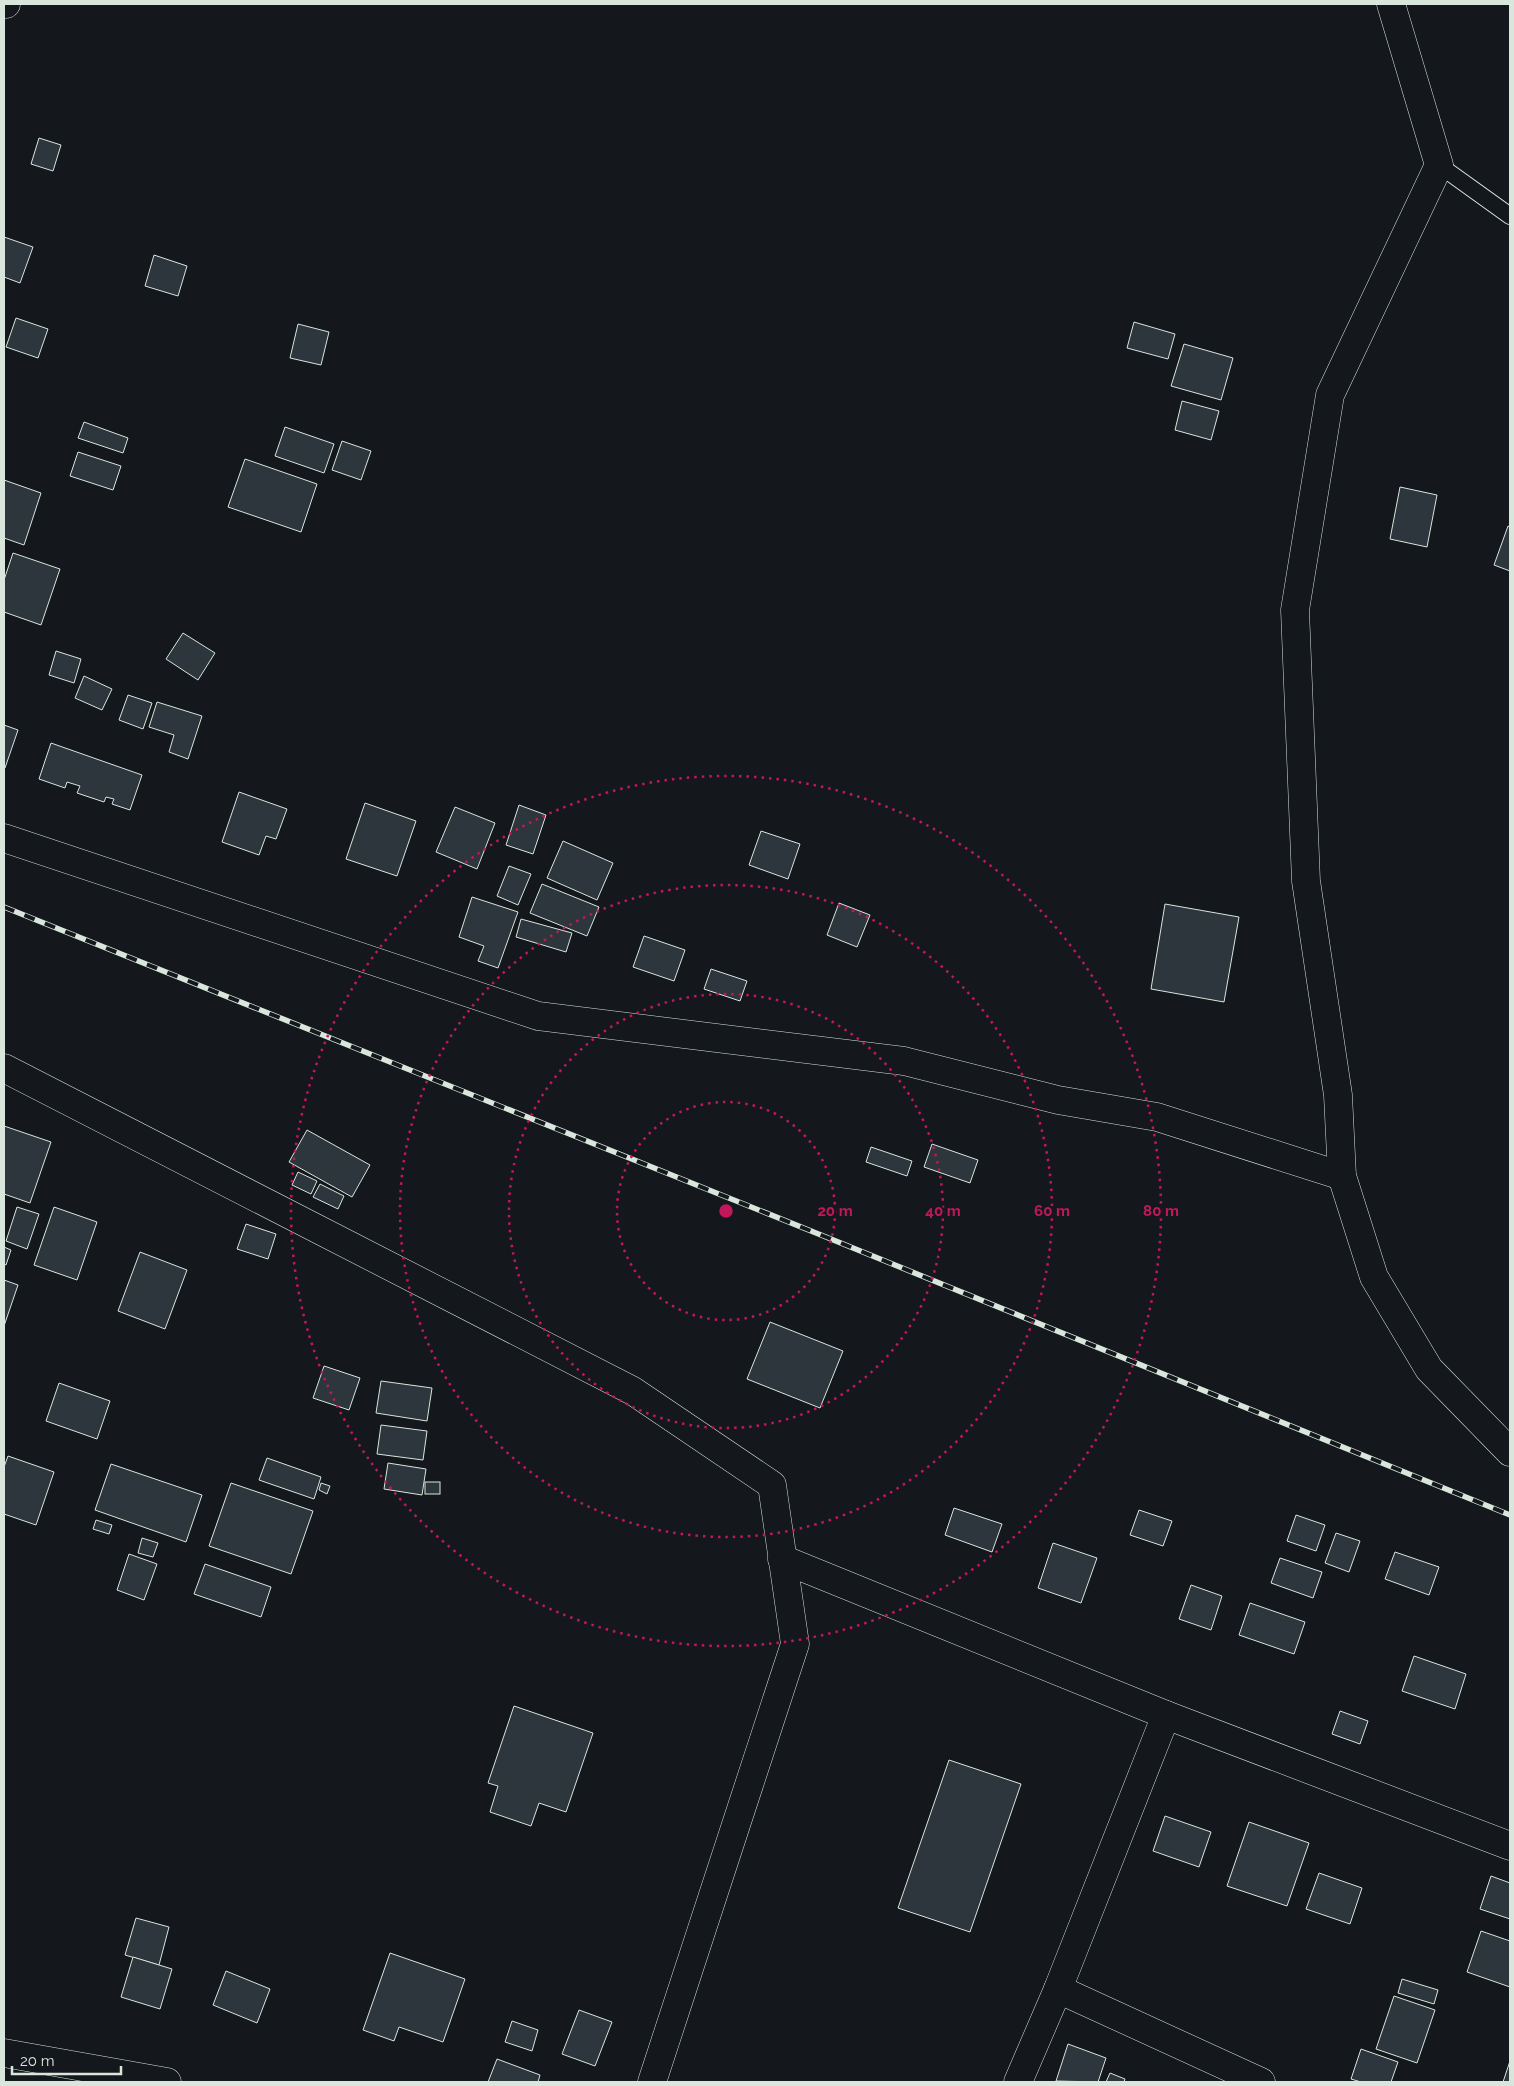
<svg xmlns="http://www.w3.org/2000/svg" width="1514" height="2086" font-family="Raleway,sans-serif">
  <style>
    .building { fill: #2c363c; stroke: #d8e6dc }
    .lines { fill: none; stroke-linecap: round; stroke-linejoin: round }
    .lane-casing { stroke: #d8e6dc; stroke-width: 18 }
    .street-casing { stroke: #d8e6dc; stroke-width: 29 }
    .lane { stroke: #14181c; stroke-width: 16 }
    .street { stroke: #14181c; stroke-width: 28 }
    .rail-casing { stroke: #d8e6dc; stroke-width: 5.5 }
    .rail { stroke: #14181c; stroke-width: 4; stroke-dasharray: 11; stroke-linecap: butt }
    .ring { fill: none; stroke: #c2185b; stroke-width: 2.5; stroke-dasharray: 2.5 5 }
    .centre { fill: #c2185b; stroke: #14181c; stroke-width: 2.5 }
    .ring-label { font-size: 15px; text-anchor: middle; font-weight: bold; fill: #c2185b; stroke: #14181c; stroke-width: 4; stroke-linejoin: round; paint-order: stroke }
  </style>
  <rect width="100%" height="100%" fill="#14181c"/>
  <g class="building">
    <path d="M 39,138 L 61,145 L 53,171 L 31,164 Z"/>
    <path d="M 4,237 L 33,247 L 20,283 L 4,277 Z"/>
    <path d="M 154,255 L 187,266 L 178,296 L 145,286 Z"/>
    <path d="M 16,318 L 48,329 L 38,358 L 6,347 Z"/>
    <path d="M 1134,322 L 1175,334 L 1168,359 L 1127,348 Z"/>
    <path d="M 298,324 L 329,332 L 321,365 L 290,358 Z"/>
    <path d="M 1184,344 L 1233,358 L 1221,400 L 1171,386 Z"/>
    <path d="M 1182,401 L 1219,411 L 1211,440 L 1175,430 Z"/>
    <path d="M 84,422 L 128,438 L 123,453 L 78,438 Z"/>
    <path d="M 285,427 L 334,444 L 324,473 L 275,456 Z"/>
    <path d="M 342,441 L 371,451 L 361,480 L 332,470 Z"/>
    <path d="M 78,452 L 121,466 L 113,490 L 70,476 Z"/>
    <path d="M 245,459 L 317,484 L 301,532 L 228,507 Z"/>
    <path d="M 4,480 L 41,493 L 24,545 L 4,538 Z"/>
    <path d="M 1400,487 L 1437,495 L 1427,547 L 1390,539 Z"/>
    <path d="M 1508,526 L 1510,527 L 1510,571 L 1494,565 Z"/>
    <path d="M 13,553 L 60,569 L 41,625 L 4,612 L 4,580 Z"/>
    <path d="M 183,633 L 215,653 L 198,680 L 166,659 Z"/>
    <path d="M 56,651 L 81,659 L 74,683 L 49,675 Z"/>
    <path d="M 84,676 L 112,689 L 102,710 L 75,698 Z"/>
    <path d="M 128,695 L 152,703 L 143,729 L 119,720 Z"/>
    <path d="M 157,702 L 202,716 L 188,759 L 169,752 L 174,735 L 149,727 Z"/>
    <path d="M 4,725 L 18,730 L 5,768 L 4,767 Z"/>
    <path d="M 51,743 L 142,775 L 130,810 L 112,804 L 114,799 L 106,797 L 104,802 L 77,793 L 80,786 L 67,782 L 65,788 L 39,779 Z"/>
    <path d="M 239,792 L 287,809 L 276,839 L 266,836 L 259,855 L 222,842 Z"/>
    <path d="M 365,803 L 416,821 L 397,876 L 346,859 Z"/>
    <path d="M 519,805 L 546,815 L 533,854 L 506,845 Z"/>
    <path d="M 455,807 L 495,823 L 477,869 L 436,852 Z"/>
    <path d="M 761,831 L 800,844 L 788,879 L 749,865 Z"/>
    <path d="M 563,841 L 613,863 L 597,900 L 547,878 Z"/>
    <path d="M 509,866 L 531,874 L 518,905 L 497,896 Z"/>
    <path d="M 542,884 L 599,907 L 587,936 L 530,913 Z"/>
    <path d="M 472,897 L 518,912 L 498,968 L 478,961 L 484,946 L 459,937 Z"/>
    <path d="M 839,903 L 870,915 L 857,947 L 827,935 Z"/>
    <path d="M 1165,904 L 1239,917 L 1224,1002 L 1151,989 Z"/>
    <path d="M 521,919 L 572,933 L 566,952 L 516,937 Z"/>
    <path d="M 644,936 L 685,950 L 674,981 L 633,967 Z"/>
    <path d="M 711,969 L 747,981 L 740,1001 L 704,989 Z"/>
    <path d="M 4,1126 L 51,1142 L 30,1203 L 4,1194 Z"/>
    <path d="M 307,1130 L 370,1165 L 352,1197 L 289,1162 Z"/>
    <path d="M 932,1144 L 978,1160 L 970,1183 L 924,1167 Z"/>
    <path d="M 871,1147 L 912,1161 L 907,1176 L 866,1162 Z"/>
    <path d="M 298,1172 L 317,1181 L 311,1194 L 292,1185 Z"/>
    <path d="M 320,1184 L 344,1196 L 338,1209 L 313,1197 Z"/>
    <path d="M 17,1207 L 39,1214 L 27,1249 L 6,1241 Z"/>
    <path d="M 54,1207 L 97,1222 L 77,1280 L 34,1265 Z"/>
    <path d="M 246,1224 L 276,1234 L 268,1259 L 237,1249 Z"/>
    <path d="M 4,1247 L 11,1250 L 6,1265 L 4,1264 Z"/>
    <path d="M 140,1252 L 187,1270 L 165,1329 L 118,1311 Z"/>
    <path d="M 4,1280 L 18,1285 L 4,1326 Z"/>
    <path d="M 770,1322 L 843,1351 L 820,1408 L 747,1379 Z"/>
    <path d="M 324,1366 L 360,1378 L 349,1410 L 313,1398 Z"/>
    <path d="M 381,1381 L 432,1388 L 427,1421 L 376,1413 Z"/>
    <path d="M 59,1383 L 110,1401 L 97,1439 L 46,1421 Z"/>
    <path d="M 381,1425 L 427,1431 L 423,1460 L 377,1454 Z"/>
    <path d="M 8,1456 L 54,1472 L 36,1525 L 4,1514 L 4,1467 Z"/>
    <path d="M 267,1458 L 321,1477 L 314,1499 L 259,1480 Z"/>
    <path d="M 388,1463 L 426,1469 L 422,1495 L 384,1489 Z"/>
    <path d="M 111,1464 L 202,1495 L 186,1542 L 95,1510 Z"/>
    <rect x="425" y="1482" width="15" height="12"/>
    <path d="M 231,1483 L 313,1511 L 291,1574 L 209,1546 Z"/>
    <path d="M 321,1483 L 330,1486 L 327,1494 L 319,1490 Z"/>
    <path d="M 954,1508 L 1002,1524 L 992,1552 L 945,1535 Z"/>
    <path d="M 1139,1510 L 1172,1521 L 1163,1546 L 1130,1535 Z"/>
    <path d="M 1296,1515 L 1325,1525 L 1316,1551 L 1287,1541 Z"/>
    <path d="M 96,1520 L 112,1525 L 109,1534 L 93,1529 Z"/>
    <path d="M 1336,1533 L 1360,1541 L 1349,1572 L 1325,1563 Z"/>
    <path d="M 142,1538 L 158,1543 L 153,1557 L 138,1553 Z"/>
    <path d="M 1053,1543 L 1097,1558 L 1081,1603 L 1038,1588 Z"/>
    <path d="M 1395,1552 L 1439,1567 L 1429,1595 L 1385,1579 Z"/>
    <path d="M 129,1554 L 157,1564 L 144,1600 L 117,1590 Z"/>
    <path d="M 1280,1558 L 1322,1572 L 1313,1598 L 1271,1583 Z"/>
    <path d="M 205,1564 L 271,1587 L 261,1617 L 194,1594 Z"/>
    <path d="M 1191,1585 L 1222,1596 L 1211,1630 L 1179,1619 Z"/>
    <path d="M 1250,1603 L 1305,1622 L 1294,1654 L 1239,1635 Z"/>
    <path d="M 1414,1656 L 1466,1674 L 1455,1709 L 1402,1691 Z"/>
    <path d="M 514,1706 L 593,1733 L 566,1812 L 539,1803 L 531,1826 L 490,1812 L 498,1786 L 488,1783 Z"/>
    <path d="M 1340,1711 L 1368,1721 L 1360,1744 L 1332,1734 Z"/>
    <path d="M 949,1760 L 1021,1784 L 970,1932 L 898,1908 Z"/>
    <path d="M 1165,1816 L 1211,1832 L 1199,1867 L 1153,1851 Z"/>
    <path d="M 1249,1822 L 1309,1843 L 1287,1906 L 1227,1886 Z"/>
    <path d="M 1319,1873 L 1362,1888 L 1350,1924 L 1306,1909 Z"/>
    <path d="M 1491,1876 L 1510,1883 L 1510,1919 L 1480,1909 Z"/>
    <path d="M 136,1918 L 169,1927 L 159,1965 L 125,1955 Z"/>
    <path d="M 1481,1931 L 1510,1941 L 1510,1987 L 1467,1972 Z"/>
    <path d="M 390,1953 L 465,1979 L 443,2042 L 399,2027 L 394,2041 L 363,2030 Z"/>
    <path d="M 133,1957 L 172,1969 L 160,2009 L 121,1997 Z"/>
    <path d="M 226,1971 L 270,1989 L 257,2023 L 213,2005 Z"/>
    <path d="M 1402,1979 L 1438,1990 L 1434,2004 L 1398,1993 Z"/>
    <path d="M 1394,1996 L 1435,2010 L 1417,2063 L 1376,2049 Z"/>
    <path d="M 579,2010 L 612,2022 L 595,2066 L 562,2054 Z"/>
    <path d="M 512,2021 L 538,2030 L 532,2051 L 505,2042 Z"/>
    <path d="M 1068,2044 L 1106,2058 L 1098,2082 L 1056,2081 Z"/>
    <path d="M 1361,2049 L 1398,2062 L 1391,2082 L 1361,2082 L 1351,2079 Z"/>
    <path d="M 497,2059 L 540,2075 L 538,2082 L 488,2082 Z"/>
    <path d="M 1510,2061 L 1510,2082 L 1503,2082 Z"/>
    <path d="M 1110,2073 L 1125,2079 L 1124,2082 L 1106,2082 Z"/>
  </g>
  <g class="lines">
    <g class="lane-casing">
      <path id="lane" d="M 1439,165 L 1510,216"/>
    </g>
    <g class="street-casing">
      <g id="street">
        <path d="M 4,4 L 6,4"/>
        <path d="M 1391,4 L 1439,165 L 1330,395 L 1295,610 L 1306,881 L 1338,1095 L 1342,1176 L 1374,1277 L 1429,1369 L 1510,1452"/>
        <path d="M 4,838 L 538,1016 L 904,1061 L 1058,1100 L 1157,1117 L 1342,1176"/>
        <path d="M 4,1068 L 633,1391 L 772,1485 L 795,1644 L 652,2082"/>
        <path d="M 782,1559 L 1166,1715 L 1510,1846"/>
        <path d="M 1058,1989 L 1261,2082"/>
        <path d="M 4,2053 L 167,2082"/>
        <path d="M 1018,2082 L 1058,1989 L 1166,1715"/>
      </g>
    </g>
    <use href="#lane" class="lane"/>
    <use href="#street" class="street"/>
    <g class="rail-casing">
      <path id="rail" d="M 4,907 L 826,1237 L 1510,1515"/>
    </g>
    <use href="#rail" class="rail"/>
  </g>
  <g class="ring">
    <circle cx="726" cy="1211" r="109"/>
    <circle cx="726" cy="1211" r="217"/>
    <circle cx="726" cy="1211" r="326"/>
    <circle cx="726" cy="1211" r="435"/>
  </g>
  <circle cx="726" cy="1211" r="8" class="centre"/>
  <g class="ring-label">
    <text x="835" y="1216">20 m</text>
    <text x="943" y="1216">40 m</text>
    <text x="1052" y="1216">60 m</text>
    <text x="1161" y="1216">80 m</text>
  </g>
  <rect width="1514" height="2086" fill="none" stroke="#d8e6dc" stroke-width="10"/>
  <path d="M12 2066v8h109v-8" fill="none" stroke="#d8e6dc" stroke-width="2.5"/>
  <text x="20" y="2066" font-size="15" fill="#d8e6dc" stroke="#14181c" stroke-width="4" paint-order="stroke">20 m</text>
</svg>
